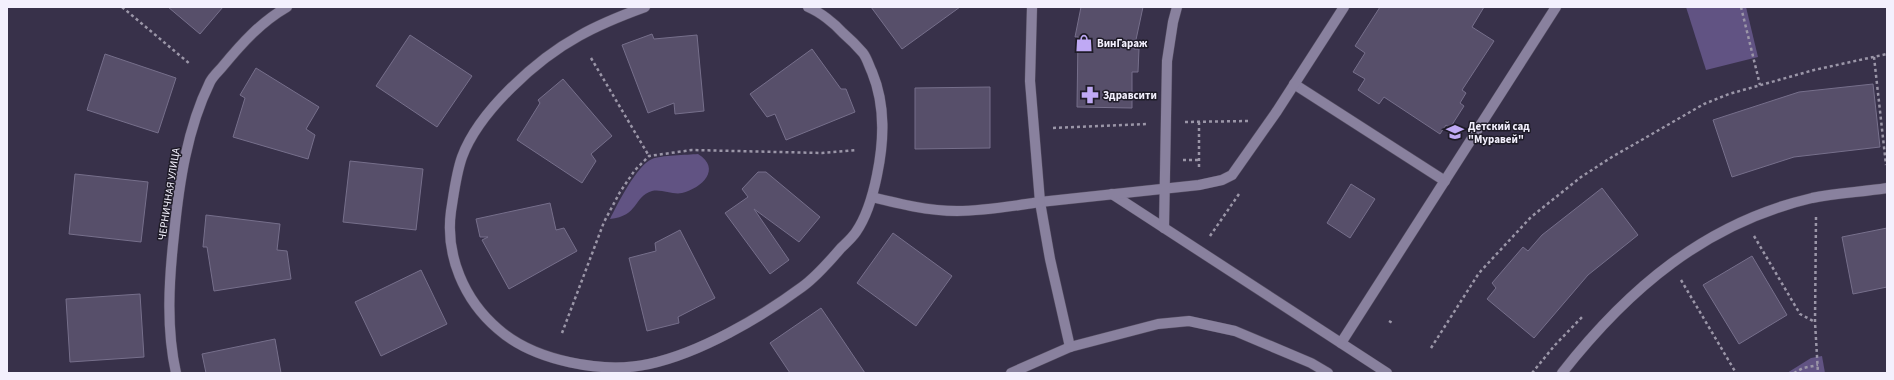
<svg xmlns="http://www.w3.org/2000/svg" width="1894" height="380" font-family="'Source Sans 3',sans-serif">
  <style>
    .green { fill: #615383 }
    .building { fill: #574f6a; stroke: #766f8b }
    .lines { fill: none; stroke-linecap: round; stroke-linejoin: round }
    .service-casing { stroke: #534c60; stroke-width: 11 }
    .minor-casing { stroke: #534c60; stroke-width: 11 }
    .path { stroke: #9b96a8; stroke-width: 2.5; stroke-dasharray: 3 3; stroke-linecap: butt }
    .service { stroke: #89819e; stroke-width: 10 }
    .minor { stroke: #89819e; stroke-width: 10 }
    .labels { text-anchor: middle; dominant-baseline: central; stroke-width: 3; stroke-linejoin: round; paint-order: stroke }
    .poi-label { font-size: 11px; font-weight: bold; fill: #f3f0fd; stroke: #1e1b27; text-anchor: start }
    .street-label { font-size: 11px; fill: #f3f0fd; stroke: #1e1b27 }
  </style>
  <rect width="100%" height="100%" fill="#38314a"/>
  <g class="green">
    <path d="M 1686,7 L 1746,7 L 1758,57 L 1706,70 Z"/>
    <path d="M 698,154 C 722,169 702,188 682,193 C 673,195 662,189 652,191 C 633,197 639,216 610,219 C 617,205 637,165 652,159 C 661,155 687,155 698,154 Z"/>
    <path d="M 1822,356 L 1825,373 L 1787,373 L 1811,358 Z"/>
  </g>
  <g class="building">
    <path d="M 168,7 L 223,7 L 200,34 Z"/>
    <path d="M 871,7 L 960,7 L 902,49 Z"/>
    <path d="M 1081,7 L 1143,7 L 1134,49 L 1139,49 L 1138,72 L 1132,72 L 1132,108 L 1077,107 L 1078,37 L 1075,37 Z"/>
    <path d="M 1380,7 L 1484,7 L 1472,27 L 1494,41 L 1462,90 L 1466,93 L 1460,103 L 1464,106 L 1450,128 L 1446,125 L 1440,134 L 1384,97 L 1379,104 L 1358,90 L 1365,79 L 1353,72 L 1365,53 L 1355,46 Z"/>
    <path d="M 652,34 L 654,39 L 697,35 L 704,111 L 675,114 L 674,103 L 648,113 L 622,45 Z"/>
    <path d="M 410,35 L 472,76 L 437,127 L 376,86 Z"/>
    <path d="M 812,49 L 841,89 L 846,89 L 855,112 L 786,140 L 775,114 L 767,117 L 750,94 Z"/>
    <path d="M 105,54 L 176,78 L 158,133 L 87,110 Z"/>
    <path d="M 256,68 L 319,107 L 306,129 L 315,135 L 308,159 L 233,137 L 245,98 L 240,95 Z"/>
    <path d="M 563,79 L 612,136 L 591,154 L 596,161 L 582,183 L 517,140 L 540,103 L 538,100 Z"/>
    <path d="M 1873,84 L 1880,147 L 1794,157 L 1732,177 L 1713,120 L 1799,92 Z"/>
    <path d="M 990,87 L 990,148 L 915,149 L 915,88 Z"/>
    <path d="M 350,161 L 423,169 L 416,230 L 343,222 Z"/>
    <path d="M 758,172 L 766,172 L 820,217 L 799,242 L 754,209 L 789,260 L 770,274 L 725,213 L 748,197 L 742,189 Z"/>
    <path d="M 75,174 L 148,182 L 141,242 L 69,234 Z"/>
    <path d="M 1351,184 L 1375,199 L 1350,238 L 1327,223 Z"/>
    <path d="M 1602,188 L 1638,235 L 1588,275 L 1534,338 L 1487,299 L 1496,288 L 1492,283 L 1523,247 L 1528,251 L 1542,235 Z"/>
    <path d="M 550,203 L 556,230 L 564,228 L 577,251 L 509,289 L 482,240 L 488,237 L 480,237 L 476,219 Z"/>
    <path d="M 206,215 L 280,224 L 277,250 L 287,251 L 291,279 L 214,291 L 207,247 L 203,247 Z"/>
    <path d="M 1887,228 L 1887,287 L 1853,294 L 1842,237 Z"/>
    <path d="M 680,230 L 715,298 L 678,317 L 679,323 L 647,331 L 629,258 L 656,251 L 655,243 Z"/>
    <path d="M 893,233 L 952,276 L 916,326 L 857,283 Z"/>
    <path d="M 1752,256 L 1787,315 L 1739,344 L 1703,285 Z"/>
    <path d="M 421,270 L 447,324 L 381,356 L 355,302 Z"/>
    <path d="M 140,294 L 144,357 L 70,362 L 66,299 Z"/>
    <path d="M 821,308 L 838,333 L 865,373 L 790,373 L 770,343 Z"/>
    <path d="M 275,339 L 281,373 L 206,373 L 202,354 Z"/>
  </g>
  <g class="lines">
    <g class="service-casing">
      <g id="service">
        <path d="M 1294,84 L 1445,181"/>
        <path d="M 1112,194 L 1387,373"/>
        <path d="M 1040,202 L 1199,185 L 1222,180 L 1232,175 L 1277,111 L 1344,7"/>
        <path d="M 1164,228 L 1167,61 L 1173,22 L 1177,7"/>
        <path d="M 1341,343 L 1556,7"/>
        <path d="M 1562,373 C 1628,289 1705,223 1812,198 C 1836,193 1862,192 1887,188"/>
      </g>
    </g>
    <g class="minor-casing">
      <g id="minor">
        <path d="M 645,7 C 623,15 600,24 579,36 C 537,59 479,111 462,157 C 456,174 454,193 451,211 C 445,255 464,300 498,329 C 534,361 603,374 649,364 C 700,353 760,318 802,287 C 816,277 829,262 841,248 C 846,243 852,238 856,232 C 867,216 873,195 877,175 C 884,141 886,106 872,72 C 869,66 867,58 863,53 C 857,46 850,39 843,33 C 834,23 820,12 808,7"/>
        <path d="M 1032,7 L 1030,81 L 1040,202 L 1050,259 L 1070,347"/>
        <path d="M 872,197 C 900,204 928,211 957,211 C 985,211 1013,206 1040,202"/>
        <path d="M 176,373 C 166,328 169,280 174,235 C 179,183 187,129 210,82 C 213,76 219,71 223,66 C 242,43 261,22 287,7"/>
        <path d="M 1011,373 L 1070,347 L 1158,324 L 1189,321 L 1235,331 L 1311,363 L 1328,373"/>
      </g>
    </g>
    <g class="path">
      <path d="M 122,7 L 190,64"/>
      <path d="M 1741,7 L 1760,85"/>
      <path d="M 1874,57 L 1886,165"/>
      <path d="M 591,58 L 649,156"/>
      <path d="M 1185,122 L 1248,121"/>
      <path d="M 1053,128 L 1147,124"/>
      <path d="M 1183,160 L 1199,160"/>
      <path d="M 1199,167 L 1199,122"/>
      <path d="M 1816,217 L 1815,322 L 1818,373"/>
      <path d="M 1210,236 L 1239,194"/>
      <path d="M 1754,236 L 1800,314 L 1815,322"/>
      <path d="M 1681,280 L 1736,373"/>
      <path d="M 1389,321 L 1394,324"/>
      <path d="M 562,333 L 604,222 L 620,192 L 635,170 L 649,156 L 692,150 L 822,153 L 857,150"/>
      <path d="M 1431,348 L 1479,273 L 1531,217 L 1581,177 L 1612,157 L 1704,104 L 1729,94 L 1814,70 L 1887,54"/>
      <path d="M 1532,373 L 1555,345 L 1583,316"/>
      <path d="M 1794,373 L 1803,368 L 1818,365"/>
    </g>
    <use href="#service" class="service"/>
    <use href="#minor" class="minor"/>
  </g>
  <defs>
    <g id="shop-bare" transform="scale(1.38)"><path d="M-5-2.5h2.3a2.7 3.5 0 0 1 5.4 0H5L5.5 6h-11ZM-1.5-2.5h3a1.5 2.3 0 0 0-3 0Z" fill="#bfa9f4" stroke="#1e1b27" stroke-width="2.5" paint-order="stroke"/></g>
    <g id="pharmacy-bare" transform="scale(1.38)"><path d="M-2-6h4v4h4v4h-4v4h-4v-4h-4v-4h4Z" fill="#bfa9f4" stroke="#1e1b27" stroke-width="2.5" paint-order="stroke"/></g>
    <g id="school-bare" transform="scale(1.38)"><path d="M0-5L7-2L0 1L-7-2ZM-4 1L0 2.5L4 1V4Q0 6-4 4Z" fill="#bfa9f4" stroke="#1e1b27" stroke-width="2.5" paint-order="stroke"/></g>
  </defs>
  <g fill-rule="evenodd">
    <use href="#shop-bare" x="1084" y="43"/>
    <use href="#pharmacy-bare" x="1090" y="95"/>
    <use href="#school-bare" x="1455" y="132"/>
  </g>
  <g class="labels">
    <g class="poi-label">
      <text x="1097" y="43">ВинГараж</text>
      <text x="1103" y="95">Здравсити</text>
      <text x="1468" y="126">Детский сад<tspan x="1468" dy="13">"Муравей"</tspan></text>
    </g>
    <g class="street-label">
      <text transform="translate(169 194) rotate(-81)">ЧЕРНИЧНАЯ УЛИЦА</text>
    </g>
  </g>
  <rect width="1894" height="380" fill="none" stroke="#f3f0fd" stroke-width="16"/>
</svg>
